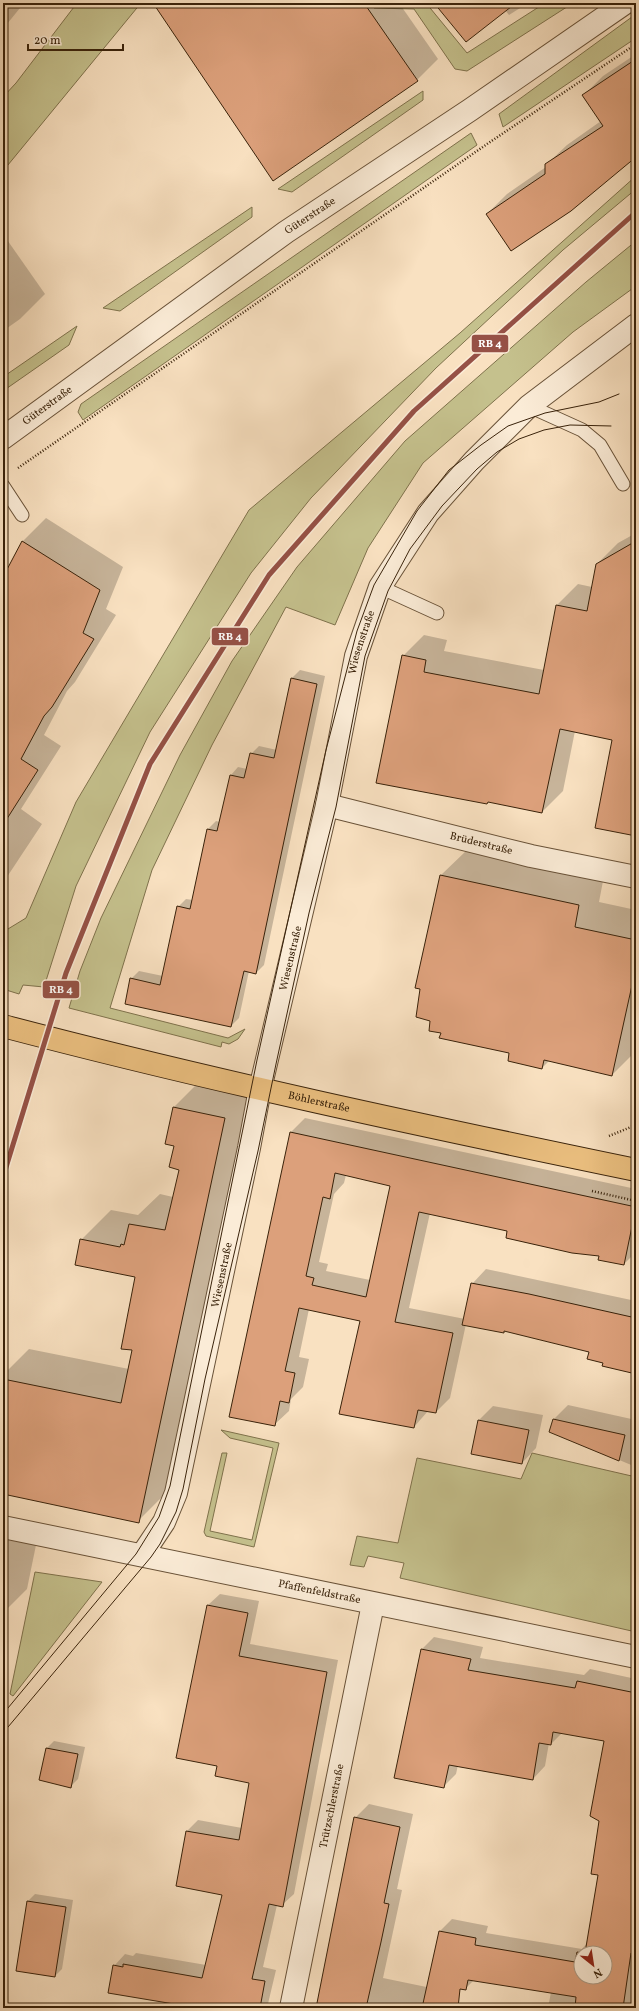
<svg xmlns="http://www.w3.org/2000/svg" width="639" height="2011" font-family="Vollkorn,serif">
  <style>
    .green { fill: #c5c18d; stroke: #7f724c }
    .shadow { fill: #0003; fill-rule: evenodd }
    .building { fill: #dca07b; stroke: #39220a; fill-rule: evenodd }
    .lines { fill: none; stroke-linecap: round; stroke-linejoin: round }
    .lane-casing { stroke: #695238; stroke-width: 15 }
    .street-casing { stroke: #695238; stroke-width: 24 }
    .primary-casing { stroke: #39220a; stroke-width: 24 }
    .path { stroke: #39220a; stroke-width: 2.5; stroke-dasharray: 1 2; stroke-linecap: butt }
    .lane { stroke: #fbecd7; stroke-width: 13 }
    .street { stroke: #fbecd7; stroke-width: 22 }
    .primary { stroke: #ecc080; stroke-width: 22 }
    .tram { stroke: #39220a; stroke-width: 1 }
    .rail-1-casing { stroke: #fbecd7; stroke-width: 8 }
    .rail-1 { stroke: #965146; stroke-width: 5 }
    .labels { text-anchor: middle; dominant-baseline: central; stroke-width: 3.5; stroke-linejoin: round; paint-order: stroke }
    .street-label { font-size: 11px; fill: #39220a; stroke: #fbecd7 }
    .line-badge { stroke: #fbecd7; stroke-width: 1.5 }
    .badge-label { font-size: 11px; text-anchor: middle; font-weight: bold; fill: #fff }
  </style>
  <rect width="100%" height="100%" fill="#f9e1c1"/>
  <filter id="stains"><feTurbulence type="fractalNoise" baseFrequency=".005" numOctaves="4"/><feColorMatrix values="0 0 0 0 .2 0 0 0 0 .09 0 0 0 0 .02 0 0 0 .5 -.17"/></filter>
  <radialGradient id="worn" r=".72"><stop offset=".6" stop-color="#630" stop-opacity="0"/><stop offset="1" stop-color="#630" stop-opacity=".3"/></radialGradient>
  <g class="green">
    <path d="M 77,3 L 141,3 L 3,171 L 3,97 L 16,83 Z"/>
    <path d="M 371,3 L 426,3 L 467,53 L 545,3 L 573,3 L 467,71 L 455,69 L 414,9 L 374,8 Z"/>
    <path d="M 636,14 L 636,38 L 503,127 L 499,114 Z"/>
    <path d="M 423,91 L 423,100 L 292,192 L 278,189 Z"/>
    <path d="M 471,133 L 477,145 L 83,420 L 78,412 L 81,404 Z"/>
    <path d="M 636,176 L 636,189 L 563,250 L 436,368 L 311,498 L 251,573 L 150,732 L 76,886 L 44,987 L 23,985 L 19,994 L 3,989 L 3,932 L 26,918 L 76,802 L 249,510 L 460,333 Z"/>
    <path d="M 252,207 L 252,217 L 120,311 L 103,308 Z"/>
    <path d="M 636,241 L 636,286 L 573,332 L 423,463 L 368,548 L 335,625 L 286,607 L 212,745 L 152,870 L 110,1008 L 228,1038 L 245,1029 L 238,1039 L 229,1044 L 222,1042 L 221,1047 L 69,1008 L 80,971 L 101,918 L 180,755 L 232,661 L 297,567 L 405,441 L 586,282 Z"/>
    <path d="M 77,326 L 69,345 L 3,391 L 3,377 Z"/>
    <path d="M 221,1430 L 279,1443 L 254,1547 L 206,1536 L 204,1532 L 222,1453 L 227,1453 L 210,1531 L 252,1540 L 273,1448 L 230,1438 Z"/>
    <path d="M 532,1453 L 636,1477 L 636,1632 L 400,1578 L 404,1563 L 368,1556 L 364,1567 L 350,1565 L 357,1536 L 398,1543 L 417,1458 L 521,1479 Z"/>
    <path d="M 35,1572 L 102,1582 L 13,1696 L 10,1694 Z"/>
  </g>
  <g class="shadow">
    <path d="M 3,3 L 24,3 L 3,29 Z"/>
    <path d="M 154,3 L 399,3 L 438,59 L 417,80 L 273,179 Z"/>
    <path d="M 435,3 L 528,3 L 509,15 L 505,10 Z"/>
    <path d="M 636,54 L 636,156 L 487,214 L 507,194 L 546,167 L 546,165 L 567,145 L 601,121 L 583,96 L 603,76 Z"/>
    <path d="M 3,234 L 45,294 L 20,319 L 3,331 Z"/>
    <path d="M 46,518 L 123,567 L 106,609 L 116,615 L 75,682 L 67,691 L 44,735 L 61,746 L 21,809 L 42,824 L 3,883 L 3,573 L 12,562 L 23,541 Z"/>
    <path d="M 636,533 L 636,835 L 613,739 L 575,731 L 563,791 L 542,812 L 403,656 L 424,635 L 447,640 L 444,651 L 544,670 L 557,605 L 578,584 L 592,587 L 597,564 L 618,543 Z"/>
    <path d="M 300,670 L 325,676 L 264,965 L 256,973 L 249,971 L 239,1018 L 231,1026 L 131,979 L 139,971 L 163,976 L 178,907 L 186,899 L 193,900 L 208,829 L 216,821 L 220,822 L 231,775 L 238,767 L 247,769 L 251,754 L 259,746 L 277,750 L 292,678 Z"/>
    <path d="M 466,851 L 603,881 L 599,902 L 636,910 L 636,1051 L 612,1075 L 550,1060 L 542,1068 L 510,1052 L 442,1032 L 441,875 Z"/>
    <path d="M 204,1077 L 255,1088 L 168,1491 L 138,1521 L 3,1493 L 3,1375 L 29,1349 L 129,1369 L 133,1350 L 136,1276 L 81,1240 L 111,1210 L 138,1215 L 160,1194 L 173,1197 L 180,1169 L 175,1145 L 174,1107 Z"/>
    <path d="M 305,1118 L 636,1189 L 636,1252 L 624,1264 L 600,1256 L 508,1230 L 430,1213 L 409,1308 L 465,1319 L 472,1284 L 486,1269 L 636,1301 L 636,1373 L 604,1362 L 590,1351 L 505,1330 L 504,1332 L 466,1324 L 450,1398 L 436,1412 L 428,1411 L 414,1427 L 361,1320 L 309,1309 L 299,1357 L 309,1359 L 303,1387 L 291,1399 L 289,1411 L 274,1425 L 291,1132 ZM 346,1175 L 391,1185 L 370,1280 L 326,1271 L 328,1264 L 319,1262 L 334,1194 L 344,1183 Z"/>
    <path d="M 568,1405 L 636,1420 L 636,1467 L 550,1431 L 554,1419 Z"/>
    <path d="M 493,1406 L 543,1415 L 536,1448 L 522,1463 L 479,1420 Z"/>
    <path d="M 3,1539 L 36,1545 L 27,1589 L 7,1609 L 3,1608 Z"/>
    <path d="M 220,1594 L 259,1601 L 250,1644 L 338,1660 L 294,1894 L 282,1905 L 277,1905 L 263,1967 L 276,1970 L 267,2008 L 201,2008 L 114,1966 L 125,1954 L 133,1956 L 136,1953 L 206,1965 L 223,1895 L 187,1831 L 198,1820 L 242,1828 L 251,1782 L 218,1765 L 208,1605 Z"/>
    <path d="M 434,1637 L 483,1647 L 480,1658 L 584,1675 L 590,1669 L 636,1679 L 636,1985 L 632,2008 L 548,2008 L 551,1992 L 474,1980 L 465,1989 L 440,1931 L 452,1919 L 488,1926 L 486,1933 L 582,1949 L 588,1942 L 600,1874 L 605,1741 L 562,1733 L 551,1744 L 549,1743 L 545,1766 L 533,1779 L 458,1765 L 456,1774 L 443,1787 L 422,1649 ZM 581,1953 L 605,1953 L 605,1977 L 581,1977 Z"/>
    <path d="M 54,1741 L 85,1747 L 78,1779 L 71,1786 L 40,1780 L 47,1748 Z"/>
    <path d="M 369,1804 L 413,1814 L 397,1889 L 402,1890 L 383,1978 L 441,1990 L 437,2008 L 316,2008 L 355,1818 Z"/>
    <path d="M 35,1894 L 73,1900 L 62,1969 L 55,1976 L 17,1970 L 28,1901 Z"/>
  </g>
  <g class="building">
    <path d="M 153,3 L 364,3 L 418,81 L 273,181 Z"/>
    <path d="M 434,3 L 516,3 L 466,42 Z"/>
    <path d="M 636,59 L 636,157 L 571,211 L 511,251 L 486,214 L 545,174 L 545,164 L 603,126 L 582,95 Z"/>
    <path d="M 22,541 L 100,590 L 83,633 L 94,639 L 52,707 L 44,716 L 21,759 L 38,770 L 3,825 L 3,577 Z"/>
    <path d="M 636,541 L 636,836 L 595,828 L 612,740 L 560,729 L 542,813 L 488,802 L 487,804 L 376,783 L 402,655 L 426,660 L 424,672 L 539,694 L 556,605 L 587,611 L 596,564 Z"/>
    <path d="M 291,678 L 317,684 L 256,974 L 244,971 L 231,1027 L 125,1004 L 130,978 L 160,985 L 177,906 L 190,909 L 207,829 L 217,831 L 230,775 L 244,778 L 250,753 L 274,758 Z"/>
    <path d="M 440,875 L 579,905 L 575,927 L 636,940 L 636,967 L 612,1076 L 544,1060 L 542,1069 L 508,1061 L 509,1053 L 439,1038 L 441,1033 L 429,1031 L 430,1021 L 416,1017 L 420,989 L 415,988 Z"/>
    <path d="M 173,1107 L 225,1118 L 139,1523 L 3,1494 L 3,1379 L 121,1403 L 132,1350 L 121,1349 L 135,1277 L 75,1265 L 80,1239 L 120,1247 L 121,1244 L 124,1245 L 129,1224 L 165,1230 L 179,1170 L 169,1167 L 174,1146 L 165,1144 Z"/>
    <path d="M 290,1132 L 636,1207 L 624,1265 L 598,1260 L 599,1256 L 572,1253 L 506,1238 L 507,1231 L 419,1212 L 395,1322 L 453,1333 L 436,1413 L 418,1410 L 414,1428 L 339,1414 L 360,1321 L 299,1308 L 285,1371 L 295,1373 L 289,1403 L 280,1401 L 275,1426 L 229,1417 ZM 335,1173 L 390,1186 L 366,1297 L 312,1285 L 314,1278 L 306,1276 L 323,1197 L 330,1199 Z"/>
    <path d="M 471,1283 L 529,1294 L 636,1318 L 636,1374 L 602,1366 L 603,1363 L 587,1359 L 589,1352 L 504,1331 L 504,1333 L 462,1325 Z"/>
    <path d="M 553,1419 L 625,1435 L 619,1461 L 549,1432 Z"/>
    <path d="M 478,1420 L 529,1430 L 522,1464 L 471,1454 Z"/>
    <path d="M 207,1605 L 248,1613 L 239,1656 L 327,1672 L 283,1907 L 269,1904 L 252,1979 L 265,1981 L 260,2008 L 198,2008 L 108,1993 L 113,1965 L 123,1967 L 123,1964 L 202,1978 L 222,1895 L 176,1886 L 186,1831 L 239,1840 L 249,1783 L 215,1776 L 217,1766 L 176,1758 Z"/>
    <path d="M 421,1649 L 471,1659 L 468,1670 L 575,1688 L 577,1681 L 636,1693 L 636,1953 L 631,1953 L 623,2008 L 575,2008 L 576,1997 L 468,1980 L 466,1990 L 460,1989 L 458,2008 L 422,2008 L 439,1931 L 476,1938 L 475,1945 L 575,1962 L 577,1952 L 582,1953 L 581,1977 L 605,1977 L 605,1953 L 585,1953 L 598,1875 L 591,1874 L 599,1821 L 590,1816 L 604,1741 L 553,1732 L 551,1745 L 539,1743 L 533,1780 L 449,1765 L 444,1788 L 394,1778 Z"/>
    <path d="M 46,1748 L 78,1754 L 71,1788 L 39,1780 Z"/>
    <path d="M 354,1817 L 400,1827 L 384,1903 L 389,1904 L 381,1942 L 366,2008 L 316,2008 Z"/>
    <path d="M 27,1901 L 66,1907 L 55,1977 L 16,1971 Z"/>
  </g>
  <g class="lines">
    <g class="lane-casing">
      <g id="lane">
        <path d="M 529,406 L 582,430 L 600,445 L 623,484"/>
        <path d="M 3,486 L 22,515"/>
        <path d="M 380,587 L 437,613"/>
      </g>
    </g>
    <g class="street-casing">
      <g id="street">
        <path id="s1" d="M 3,438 L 286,232 L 470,110 L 625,3"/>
        <path id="s2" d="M 327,805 L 531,856 L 636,877"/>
        <path id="s3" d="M 3,1527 L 636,1657"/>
        <path id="s4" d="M 142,1555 L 164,1522 L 176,1493 L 249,1148 L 260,1089 L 327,805 L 356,656 L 380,587 L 428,513 L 474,461 L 529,406 L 636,325"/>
        <path id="s5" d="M 291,2008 L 373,1604"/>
      </g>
    </g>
    <g class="primary-casing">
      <g id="primary">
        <path id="s6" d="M 3,1026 C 212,1081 424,1126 636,1170"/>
      </g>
    </g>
    <g class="path">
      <path d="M 18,468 L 490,142 L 636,44"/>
      <path d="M 609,1136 L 636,1125"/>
      <path d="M 592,1191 L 636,1201"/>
    </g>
    <use href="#lane" class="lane"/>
    <use href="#street" class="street"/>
    <use href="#primary" class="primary"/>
    <g class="tram">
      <path d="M 3,1714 L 136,1554 L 159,1517 L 170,1486 L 257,1060 L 326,750 L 357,631 L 374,585 L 417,511 L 449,470 L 481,445 L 508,426 L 545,413 L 599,402 L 619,394"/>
      <path d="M 3,1733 L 151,1557 L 160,1544 L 176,1512 L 183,1489 L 205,1379 L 258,1151 L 276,1064 L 309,913 L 336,807 L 365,656 L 388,591 L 410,549 L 442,506 L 477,469 L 497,452 L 519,439 L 544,430 L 570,425 L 611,426"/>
    </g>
    <g class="rail-1-casing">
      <path id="rail-1" d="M 3,1177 L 66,973 L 150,764 L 269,575 L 414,411 L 636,212"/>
    </g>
    <use href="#rail-1" class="rail-1"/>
  </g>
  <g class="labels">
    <g class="street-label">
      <text stroke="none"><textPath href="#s1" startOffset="379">Güterstraße</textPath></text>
      <text stroke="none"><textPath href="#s1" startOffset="55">Güterstraße</textPath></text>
      <text stroke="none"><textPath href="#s4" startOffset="942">Wiesenstraße</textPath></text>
      <text stroke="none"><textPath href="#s2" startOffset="159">Brüderstraße</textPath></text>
      <text stroke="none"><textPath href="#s4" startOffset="618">Wiesenstraße</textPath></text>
      <text stroke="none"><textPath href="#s6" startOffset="325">Böhlerstraße</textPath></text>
      <text stroke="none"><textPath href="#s4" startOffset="294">Wiesenstraße</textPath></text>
      <text stroke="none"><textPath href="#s3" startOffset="323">Pfaffenfeldstraße</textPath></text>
      <text stroke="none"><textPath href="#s5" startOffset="206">Trützschlerstraße</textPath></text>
    </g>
  </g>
  <g class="line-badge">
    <rect x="471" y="334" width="38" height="19" rx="4" fill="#965146"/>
    <rect x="211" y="627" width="38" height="19" rx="4" fill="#965146"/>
    <rect x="42" y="980" width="38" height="19" rx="4" fill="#965146"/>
  </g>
  <g class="badge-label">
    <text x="490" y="347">RB 4</text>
    <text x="230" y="640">RB 4</text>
    <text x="61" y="993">RB 4</text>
  </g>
  <rect width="639" height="2011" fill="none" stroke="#f9e1c1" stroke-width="16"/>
  <rect x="4" y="4" width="631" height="2003" fill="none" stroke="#39220a" stroke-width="2"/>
  <rect x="8" y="8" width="623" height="1995" fill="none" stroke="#39220a"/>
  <g transform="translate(593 1965) rotate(150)"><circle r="19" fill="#fbecd7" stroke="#ad9b85"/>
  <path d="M0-3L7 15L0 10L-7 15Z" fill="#8f2418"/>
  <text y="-6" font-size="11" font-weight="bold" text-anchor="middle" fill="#39220a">N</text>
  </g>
  <path d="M28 44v6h95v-6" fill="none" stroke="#39220a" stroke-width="2"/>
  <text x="34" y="44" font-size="12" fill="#39220a" stroke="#fbecd7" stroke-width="3" paint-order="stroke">20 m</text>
  <rect width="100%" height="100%" filter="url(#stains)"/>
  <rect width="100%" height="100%" fill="url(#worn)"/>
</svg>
